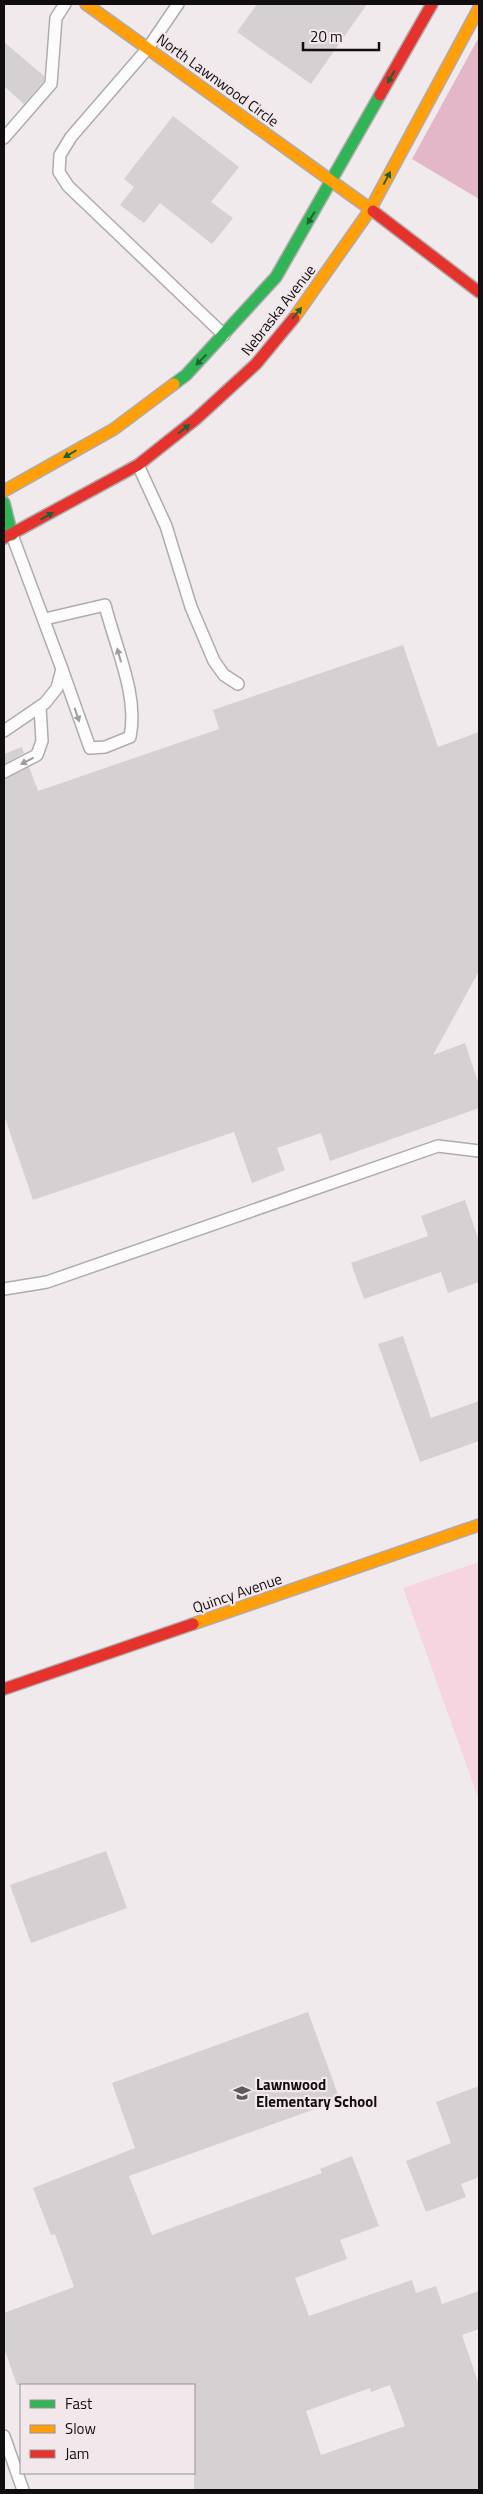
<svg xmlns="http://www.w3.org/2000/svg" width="483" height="2494" font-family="'Titillium Web',sans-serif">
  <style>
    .green { fill: #f6d4e0 }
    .forest { fill: #e3b7c8 }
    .building { fill: #d5d0d2; fill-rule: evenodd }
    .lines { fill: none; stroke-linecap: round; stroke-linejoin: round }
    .lane-casing { stroke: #b0abad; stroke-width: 14 }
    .fast-casing { stroke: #b0abad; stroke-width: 14 }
    .slow-casing { stroke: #b0abad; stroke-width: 14 }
    .jam-casing { stroke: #b0abad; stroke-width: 14 }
    .lane { stroke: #fdfcfc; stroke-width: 11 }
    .fast { stroke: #30b455; stroke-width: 11 }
    .slow { stroke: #ff9f0a; stroke-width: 11 }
    .jam { stroke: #e5322d; stroke-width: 11 }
    .oneway { fill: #206132 }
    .oneway2 { fill: #9f9d9d }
    .labels { text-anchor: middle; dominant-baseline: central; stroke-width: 4.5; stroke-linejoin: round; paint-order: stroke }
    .street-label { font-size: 15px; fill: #110e0f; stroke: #f2e8eb }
    .poi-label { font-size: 15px; font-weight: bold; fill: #110e0f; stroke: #f2e8eb; text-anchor: start }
  </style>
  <rect width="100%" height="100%" fill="#f0eaec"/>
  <path class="green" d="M 479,1562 L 479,1800 L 403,1588 Z"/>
  <path class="forest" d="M 479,37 L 479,199 L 412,159 Z"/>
  <g class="building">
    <path d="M 257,4 L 367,4 L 311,84 L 237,32 Z"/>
    <path d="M 4,42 L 44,76 L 44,81 L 24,104 L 4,86 Z"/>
    <path d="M 173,116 L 239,167 L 211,202 L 233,218 L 212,244 L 160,203 L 144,223 L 120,205 L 134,187 L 124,179 Z"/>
    <path d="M 403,645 L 438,747 L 479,732 L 479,971 L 433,1055 L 465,1043 L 479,1085 L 479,1108 L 330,1161 L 321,1133 L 277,1148 L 285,1170 L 252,1183 L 234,1132 L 33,1200 L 4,1115 L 4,779 L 29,767 L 38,791 L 219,729 L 213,710 Z"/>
    <path d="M 22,747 L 24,753 L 4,764 L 4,754 Z"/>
    <path d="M 465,1200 L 479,1241 L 479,1282 L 448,1293 L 441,1272 L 364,1299 L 351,1263 L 428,1236 L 421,1216 Z"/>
    <path d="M 403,1336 L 431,1418 L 479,1401 L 479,1441 L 420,1462 L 378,1344 Z"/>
    <path d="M 106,1851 L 127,1908 L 31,1943 L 10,1885 Z"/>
    <path d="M 308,2012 L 340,2100 L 129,2176 L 152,2235 L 322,2173 L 320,2169 L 352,2156 L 379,2226 L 340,2240 L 347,2259 L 295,2278 L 309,2316 L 412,2280 L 416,2293 L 436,2286 L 442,2304 L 479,2291 L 479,2329 L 462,2335 L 479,2385 L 479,2490 L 194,2490 L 194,2385 L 17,2385 L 4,2348 L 4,2313 L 74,2287 L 55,2234 L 51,2235 L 33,2188 L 135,2148 L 112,2083 ZM 390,2385 L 405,2426 L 321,2455 L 306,2411 L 370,2388 L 371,2392 Z"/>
    <path d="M 479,2086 L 479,2177 L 461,2184 L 466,2197 L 426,2212 L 406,2161 L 451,2143 L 436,2102 Z"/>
  </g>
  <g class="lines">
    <g class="lane-casing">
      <g id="lane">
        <path d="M 178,4 L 148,48 L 71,137 L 60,155 L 59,172 L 68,186 L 224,335"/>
        <path d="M 4,138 L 51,84 L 56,18 L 65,4"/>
        <path d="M 138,465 L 166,526 L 191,607 L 214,661 L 224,675 L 238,684"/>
        <path d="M 45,619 L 105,605 C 115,646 139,696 130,737 L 105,747 L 90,748 L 62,669"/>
        <path d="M 4,731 L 45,703 L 57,688 L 62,669 L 12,535"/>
        <path d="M 4,772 L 37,755 L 42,741 L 40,707"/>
        <path d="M 4,1289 L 47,1282 L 438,1146 L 479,1151"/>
        <path d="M 4,2436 L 23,2490"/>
      </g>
    </g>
    <g class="fast-casing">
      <g id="fast">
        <path d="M 174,384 L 186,375 L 276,277 L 380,95"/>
        <path d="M 4,503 L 12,535"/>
      </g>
    </g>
    <g class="slow-casing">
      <g id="slow">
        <path d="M 86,4 L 373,211"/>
        <path d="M 294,318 L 370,210 L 479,8"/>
        <path d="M 4,491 L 114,429 L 174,384"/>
        <path d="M 193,1624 L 479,1525"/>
      </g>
    </g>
    <g class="jam-casing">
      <g id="jam">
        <path d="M 380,95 L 432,4"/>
        <path d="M 373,211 L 479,292"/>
        <path d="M 4,538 L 138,465 L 196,419 L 256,364 L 294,318"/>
        <path d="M 4,1689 L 193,1624"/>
      </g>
    </g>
    <use href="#lane" class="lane"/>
    <use href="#fast" class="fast"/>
    <use href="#slow" class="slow"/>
    <use href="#jam" class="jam"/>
  </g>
  <defs><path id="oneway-solid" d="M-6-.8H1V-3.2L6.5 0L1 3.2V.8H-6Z" transform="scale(1.25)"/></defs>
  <g class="oneway">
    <use href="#oneway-solid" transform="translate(391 77) rotate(119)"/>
    <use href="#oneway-solid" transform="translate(387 178) rotate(-62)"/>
    <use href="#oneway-solid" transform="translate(311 218) rotate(121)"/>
    <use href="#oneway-solid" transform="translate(297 313) rotate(-51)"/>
    <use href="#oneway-solid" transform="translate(201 360) rotate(134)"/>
    <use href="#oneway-solid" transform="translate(184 429) rotate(-38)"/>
    <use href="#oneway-solid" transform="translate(70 454) rotate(150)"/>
    <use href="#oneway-solid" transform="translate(47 516) rotate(-29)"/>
  </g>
  <g class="oneway2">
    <use href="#oneway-solid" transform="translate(119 655) rotate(-106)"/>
    <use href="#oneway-solid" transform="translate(77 715) rotate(71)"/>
    <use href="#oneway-solid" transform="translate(27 761) rotate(153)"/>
  </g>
  <defs>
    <g id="school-bare" transform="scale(1.35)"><path d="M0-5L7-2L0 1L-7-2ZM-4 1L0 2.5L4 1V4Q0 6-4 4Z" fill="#5f5b5c" stroke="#f2e8eb" stroke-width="2.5" paint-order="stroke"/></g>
  </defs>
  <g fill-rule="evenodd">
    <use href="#school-bare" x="242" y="2093"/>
  </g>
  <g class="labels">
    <g class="street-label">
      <text transform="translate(218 80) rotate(36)">North Lawnwood Circle</text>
      <text transform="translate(278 310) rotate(-52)">Nebraska Avenue</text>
      <text transform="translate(237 1593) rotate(-19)">Quincy Avenue</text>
    </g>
    <g class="poi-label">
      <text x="256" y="2084">Lawnwood<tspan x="256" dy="17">Elementary School</tspan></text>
    </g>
  </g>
  <rect width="483" height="2494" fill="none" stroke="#110e0f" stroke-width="10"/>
  <rect x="20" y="2384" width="175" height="90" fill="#f2e8eb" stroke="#989193"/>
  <rect x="30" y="2400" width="25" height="8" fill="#30b455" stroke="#989193"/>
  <text x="65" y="2409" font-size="15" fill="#110e0f">Fast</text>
  <rect x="30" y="2425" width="25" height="8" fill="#ff9f0a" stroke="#989193"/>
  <text x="65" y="2434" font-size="15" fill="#110e0f">Slow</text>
  <rect x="30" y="2450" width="25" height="8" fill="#e5322d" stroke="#989193"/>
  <text x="65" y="2459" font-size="15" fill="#110e0f">Jam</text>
  <path d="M303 42v8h76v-8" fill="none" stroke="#110e0f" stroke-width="2.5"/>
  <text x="310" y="42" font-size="15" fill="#110e0f" stroke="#f2e8eb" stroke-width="4" paint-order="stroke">20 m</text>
</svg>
